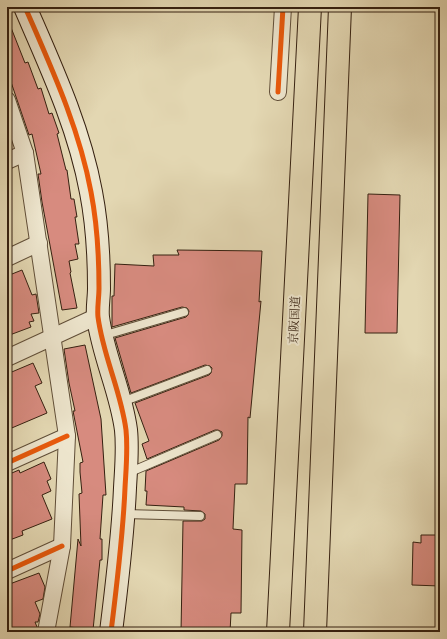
<svg xmlns="http://www.w3.org/2000/svg" width="447" height="639" font-family="'Gentium Book Plus','Noto Serif JP',serif">
  <style>
    .building { fill: #d78b7f; stroke: #352010 }
    .lines { fill: none; stroke-linecap: round; stroke-linejoin: round }
    .lane-casing { stroke: #604e38; stroke-width: 10 }
    .street-casing { stroke: #604e38; stroke-width: 18 }
    .secondary-casing { stroke: #352010; stroke-width: 24 }
    .highway-casing { stroke: #352010; stroke-width: 24 }
    .lane { stroke: #ede5cd; stroke-width: 8 }
    .street { stroke: #ede5cd; stroke-width: 16 }
    .secondary { stroke: #ede5cd; stroke-width: 22 }
    .highway { stroke: #e3d7b2; stroke-width: 22 }
    .cycleway-casing { stroke: #ede5cd; stroke-width: 8 }
    .cycleway { stroke: #e8590c; stroke-width: 5 }
    .labels { text-anchor: middle; dominant-baseline: central; stroke-width: 4; stroke-linejoin: round; paint-order: stroke }
    .street-label { font-size: 12px; fill: #352010; stroke: #ede5cd }
  </style>
  <rect width="100%" height="100%" fill="#e3d7b2"/>
  <filter id="stains"><feTurbulence type="fractalNoise" baseFrequency=".005" numOctaves="4"/><feColorMatrix values="0 0 0 0 .2 0 0 0 0 .09 0 0 0 0 .02 0 0 0 .5 -.17"/></filter>
  <radialGradient id="worn" r=".72"><stop offset=".6" stop-color="#630" stop-opacity="0"/><stop offset="1" stop-color="#630" stop-opacity=".3"/></radialGradient>
  <g class="building">
    <path d="M 7,20 L 8,20 L 25,63 L 28,62 L 38,89 L 41,88 L 49,114 L 52,113 L 59,133 L 57,134 L 66,170 L 67,170 L 71,199 L 74,199 L 77,217 L 75,217 L 79,244 L 75,244 L 78,259 L 69,261 L 71,272 L 70,273 L 77,308 L 62,310 L 42,202 L 38,174 L 41,174 L 32,134 L 29,135 L 11,82 L 7,83 Z"/>
    <path d="M 368,194 L 400,195 L 397,333 L 365,333 Z"/>
    <path d="M 177,250 L 262,251 L 259,302 L 261,301 L 250,418 L 248,417 L 247,484 L 235,484 L 233,529 L 242,530 L 241,613 L 231,613 L 230,632 L 181,632 L 183,521 L 202,521 L 205,519 L 205,514 L 201,511 L 184,510 L 184,507 L 146,505 L 147,491 L 145,491 L 146,471 L 219,440 L 222,436 L 222,432 L 218,430 L 215,430 L 147,459 L 142,444 L 149,441 L 135,403 L 209,375 L 211,373 L 212,368 L 210,366 L 205,365 L 131,393 L 115,338 L 186,317 L 188,315 L 189,311 L 187,308 L 182,307 L 112,327 L 112,296 L 114,296 L 115,264 L 154,266 L 153,255 L 179,255 Z"/>
    <path d="M 22,270 L 32,295 L 36,294 L 39,313 L 31,314 L 34,321 L 29,322 L 31,327 L 7,336 L 7,276 Z"/>
    <path d="M 85,345 L 101,419 L 106,495 L 103,495 L 100,539 L 102,539 L 102,560 L 100,560 L 93,630 L 70,627 L 78,539 L 81,546 L 79,494 L 82,493 L 80,472 L 80,463 L 83,462 L 73,411 L 75,411 L 69,383 L 64,349 Z"/>
    <path d="M 33,363 L 42,383 L 35,386 L 47,413 L 7,430 L 7,374 Z"/>
    <path d="M 44,462 L 51,479 L 47,481 L 51,491 L 42,495 L 52,519 L 22,531 L 23,535 L 7,541 L 7,475 L 19,470 L 20,473 Z"/>
    <path d="M 421,535 L 440,535 L 440,586 L 412,585 L 413,542 L 421,543 Z"/>
    <path d="M 39,573 L 45,587 L 43,599 L 35,602 L 40,614 L 38,622 L 35,622 L 37,627 L 37,632 L 7,632 L 7,585 Z"/>
  </g>
  <g class="lines">
    <g class="lane-casing">
      <g id="lane">
        <path d="M 102,336 L 184,312"/>
        <path d="M 122,402 L 207,370"/>
        <path d="M 128,473 L 217,435"/>
        <path d="M 125,514 L 200,516"/>
      </g>
    </g>
    <g class="street-casing">
      <g id="street">
        <path d="M 278,92 L 283,7"/>
        <path d="M 7,100 L 25,153 L 67,436 L 62,546 L 46,632"/>
        <path d="M 7,161 L 25,153"/>
        <path d="M 7,258 L 39,243"/>
        <path d="M 7,358 L 98,316"/>
        <path d="M 7,463 L 67,436"/>
        <path d="M 7,571 L 62,546"/>
      </g>
    </g>
    <g class="secondary-casing">
      <path id="secondary" d="M 25,7 C 51,67 79,127 91,192 C 97,223 99,256 99,288 C 99,298 97,308 98,317 C 103,356 121,391 126,430 C 128,449 126,469 125,488 C 123,536 117,584 111,632"/>
    </g>
    <g class="highway-casing">
      <g id="highway">
        <path d="M 278,632 L 310,7"/>
        <path d="M 315,632 L 340,7"/>
      </g>
    </g>
    <use href="#lane" class="lane"/>
    <use href="#street" class="street"/>
    <use href="#secondary" class="secondary"/>
    <use href="#highway" class="highway"/>
    <g class="cycleway-casing">
      <g id="cycleway">
        <path d="M 25,7 C 51,67 79,127 91,192 C 97,223 99,256 99,288 C 99,298 97,308 98,317 C 103,356 121,391 126,430 C 128,449 126,469 125,488 C 123,536 117,584 111,632"/>
        <path d="M 278,92 L 283,7"/>
        <path d="M 7,463 L 67,436"/>
        <path d="M 7,571 L 62,546"/>
      </g>
    </g>
    <use href="#cycleway" class="cycleway"/>
  </g>
  <g class="labels">
    <g class="street-label">
      <text transform="translate(294 320) rotate(-87)">京阪国道</text>
    </g>
  </g>
  <rect width="447" height="639" fill="none" stroke="#e3d7b2" stroke-width="24"/>
  <rect x="8" y="8" width="431" height="623" fill="none" stroke="#352010" stroke-width="2"/>
  <rect x="12" y="12" width="423" height="615" fill="none" stroke="#352010"/>
  <rect width="100%" height="100%" filter="url(#stains)"/>
  <rect width="100%" height="100%" fill="url(#worn)"/>
</svg>
